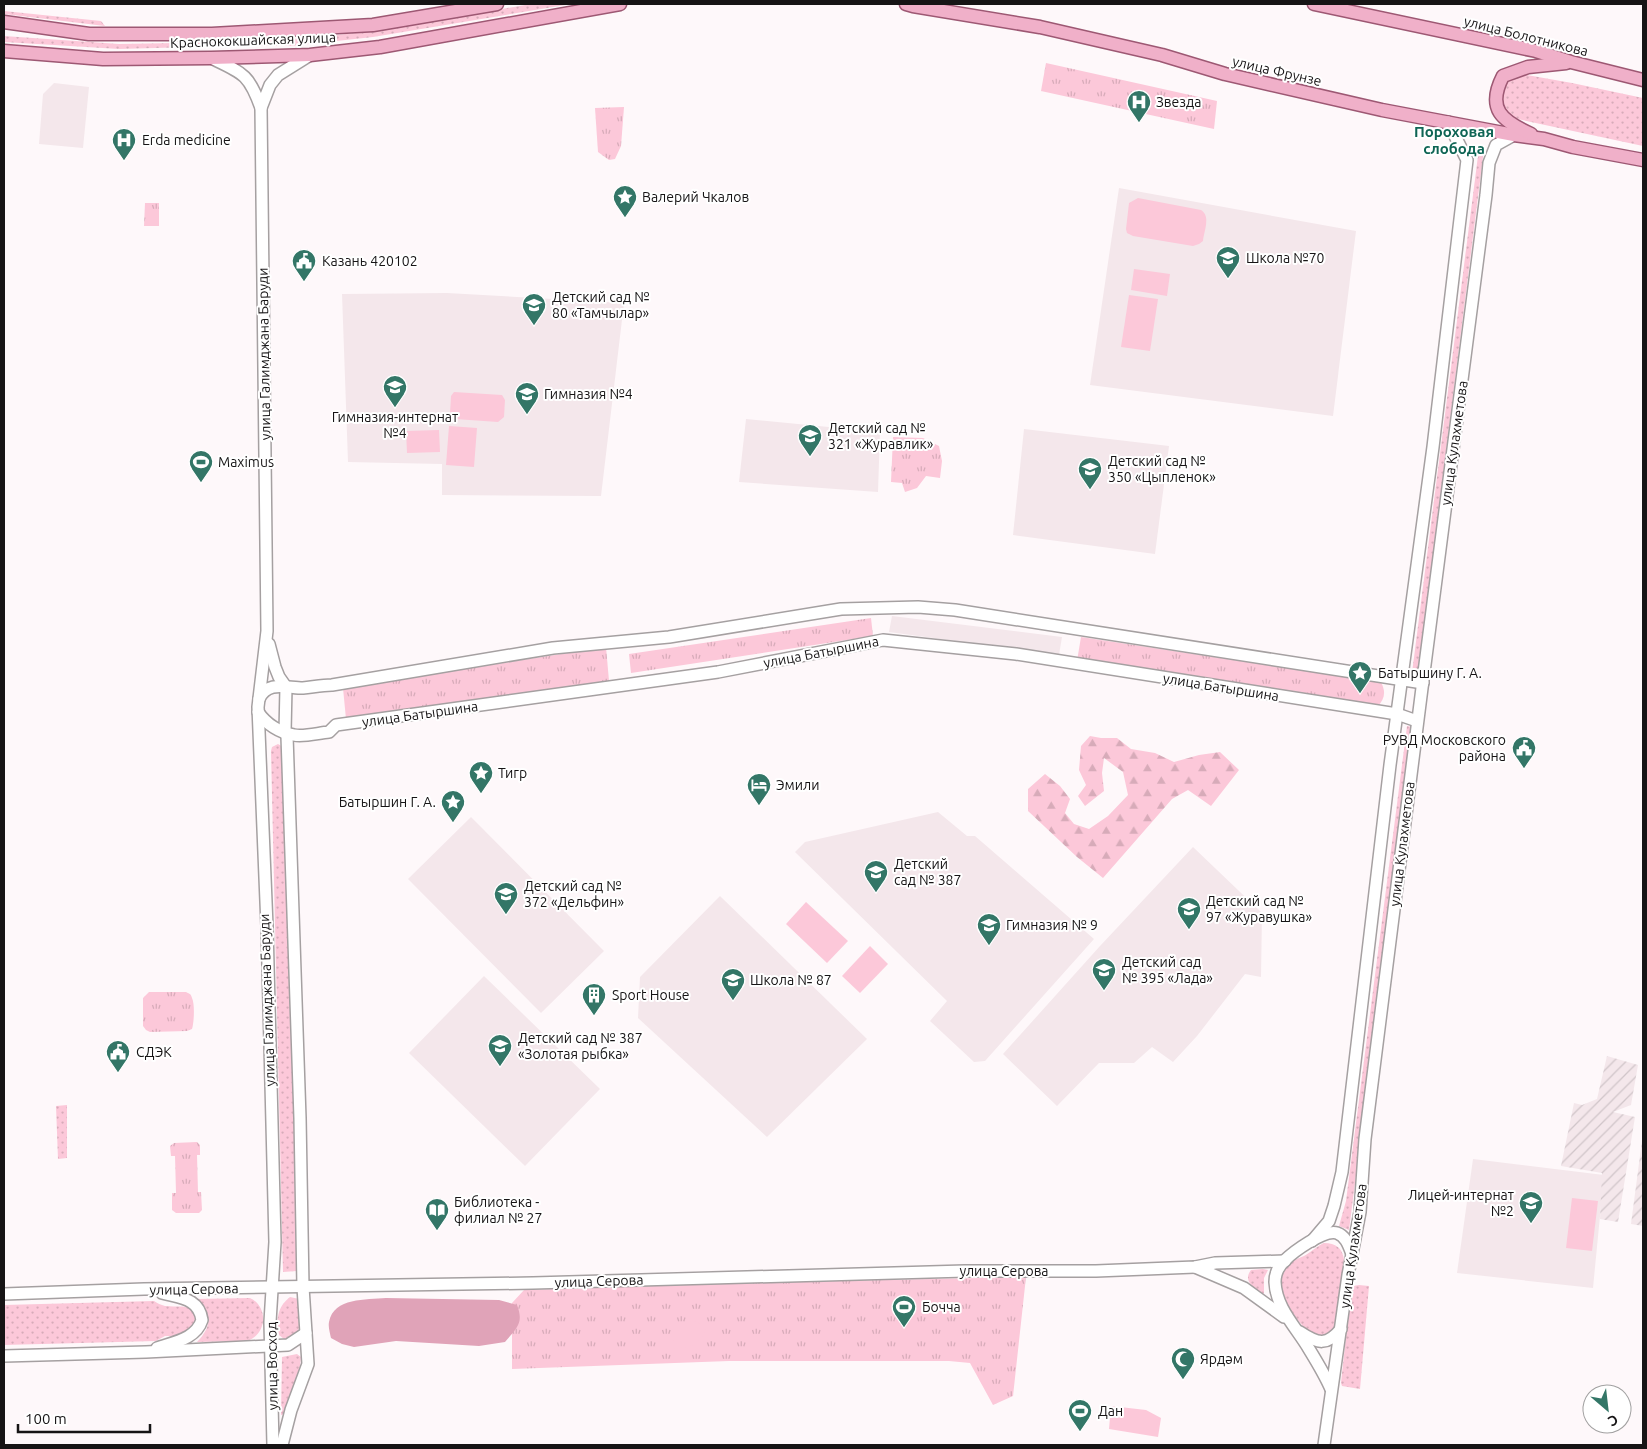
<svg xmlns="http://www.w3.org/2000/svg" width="1647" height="1449" font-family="Ubuntu,sans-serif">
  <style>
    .built { fill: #f4e7eb }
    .industrial { fill: url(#industrial-furrows) }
    .grass { fill: url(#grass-dots) }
    .forest { fill: url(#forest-firs) }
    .park { fill: url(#park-tufts) }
    .pitch { fill: #fcc8d9 }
    .water { fill: #e0a3b8 }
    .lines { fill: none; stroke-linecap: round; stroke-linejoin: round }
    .secondary-casing { stroke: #a5a0a1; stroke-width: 14 }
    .primary-casing { stroke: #9d5873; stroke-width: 15 }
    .secondary { stroke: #fff; stroke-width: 11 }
    .primary { stroke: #f0b0c9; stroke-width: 12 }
    .labels { text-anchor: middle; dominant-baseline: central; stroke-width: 4; stroke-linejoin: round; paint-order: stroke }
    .street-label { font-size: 14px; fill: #161415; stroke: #fff }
    .poi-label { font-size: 14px; fill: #161415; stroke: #fff; text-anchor: start }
    .neighbourhood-label { font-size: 15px; font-weight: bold; fill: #0f6555; stroke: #fff }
  </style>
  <defs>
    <pattern id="industrial-furrows" width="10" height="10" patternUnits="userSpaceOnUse" patternTransform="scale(1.25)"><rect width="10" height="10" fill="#f4e7eb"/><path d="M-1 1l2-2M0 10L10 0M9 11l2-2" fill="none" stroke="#d0c5c9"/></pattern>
    <pattern id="grass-dots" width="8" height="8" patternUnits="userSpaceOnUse" patternTransform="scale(1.25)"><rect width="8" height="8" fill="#fcc8d9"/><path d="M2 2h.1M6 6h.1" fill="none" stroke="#d7abb9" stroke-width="1.8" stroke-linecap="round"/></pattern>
    <pattern id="forest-firs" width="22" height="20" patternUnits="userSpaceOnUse" patternTransform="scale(1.25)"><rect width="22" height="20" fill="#fcc8d9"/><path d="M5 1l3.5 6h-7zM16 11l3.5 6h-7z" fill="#d7abb9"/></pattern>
    <pattern id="park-tufts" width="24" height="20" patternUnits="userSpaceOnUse" patternTransform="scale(1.25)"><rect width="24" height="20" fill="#fcc8d9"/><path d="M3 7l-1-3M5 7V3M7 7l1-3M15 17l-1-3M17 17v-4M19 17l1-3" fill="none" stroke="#d7abb9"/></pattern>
  </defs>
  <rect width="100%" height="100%" fill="#fef8fa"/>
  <g class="built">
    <path d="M 54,83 L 89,87 L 83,148 L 39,144 L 43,94 Z"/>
    <path d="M 1119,188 L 1356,231 L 1333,416 L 1090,385 Z"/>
    <path d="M 447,293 L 624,303 L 601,496 L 442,495 L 442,464 L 348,462 L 342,294 Z"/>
    <path d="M 746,419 L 880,432 L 878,492 L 739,482 Z"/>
    <path d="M 1024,429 L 1169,446 L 1155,554 L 1013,535 Z"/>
    <path d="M 892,616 L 1062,637 L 1059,655 L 889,632 Z"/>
    <path d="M 938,812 L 967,836 L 975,836 L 1094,939 L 985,1061 L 974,1062 L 930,1021 L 947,1001 L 795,852 L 805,842 Z"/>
    <path d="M 471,817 L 604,951 L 541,1013 L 408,879 Z"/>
    <path d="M 1193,847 L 1262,913 L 1261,977 L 1245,974 L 1197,1036 L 1173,1062 L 1152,1047 L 1134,1063 L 1099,1063 L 1057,1106 L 1003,1054 L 1100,946 Z"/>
    <path d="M 720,896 L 867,1039 L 767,1137 L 638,1018 L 640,977 Z"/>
    <path d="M 484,976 L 600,1089 L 525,1166 L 409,1053 Z"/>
    <path d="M 1473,1159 L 1604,1175 L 1593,1288 L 1457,1273 Z"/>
  </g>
  <g class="industrial">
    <path d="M 1607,1056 L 1638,1065 L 1631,1105 L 1613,1112 L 1635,1117 L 1618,1222 L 1600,1219 L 1602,1173 L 1561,1166 L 1574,1103 L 1582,1105 L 1597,1099 Z"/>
    <path d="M 1643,1133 L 1643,1226 L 1631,1224 Z"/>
  </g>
  <g class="grass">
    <path d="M 531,4 L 571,4 L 373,37 L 291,46 L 239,46 L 239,43 L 319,37 L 373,31 Z"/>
    <path d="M 4,11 L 101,21 L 105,26 L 4,14 Z"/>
    <path d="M 4,36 L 119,44 L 233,42 L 233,45 L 228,46 L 119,49 L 4,42 Z"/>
    <path d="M 1521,74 L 1572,83 L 1643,98 L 1643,146 L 1508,117 L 1500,99 L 1504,83 L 1510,77 Z"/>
    <path d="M 1479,148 L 1484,149 L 1418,674 L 1412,673 Z"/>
    <path d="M 1407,726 L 1413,727 L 1349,1230 L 1339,1226 L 1346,1201 Z"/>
    <path d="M 278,744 L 283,747 L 299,1267 L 297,1271 L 283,1272 L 271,751 L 272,747 Z"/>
    <path d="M 67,1105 L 67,1158 L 58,1159 L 56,1106 Z"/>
    <path d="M 1324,1243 C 1336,1243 1342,1248 1344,1259 L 1334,1329 L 1328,1337 L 1312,1336 C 1298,1321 1268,1289 1284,1268 C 1290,1261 1297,1259 1304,1256 C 1311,1252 1317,1246 1324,1243 Z"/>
    <path d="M 1263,1269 L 1268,1270 L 1264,1278 L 1264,1294 C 1255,1288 1242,1282 1251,1270 Z"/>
    <path d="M 1359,1285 L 1369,1286 L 1360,1389 L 1342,1386 L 1341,1383 L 1351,1290 L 1353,1286 Z"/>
    <path d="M 290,1297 L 299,1299 C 300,1315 306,1336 284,1339 L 279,1335 C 276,1320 277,1307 290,1297 Z"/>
    <path d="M 250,1298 C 268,1306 268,1334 247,1341 L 197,1342 C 212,1327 213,1312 195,1299 Z"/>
    <path d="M 154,1301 C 157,1303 161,1305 165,1306 C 182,1308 194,1301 197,1323 L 181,1336 L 165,1336 L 156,1341 L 4,1345 L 4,1305 Z"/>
    <path d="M 297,1354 L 301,1357 L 300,1366 L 285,1414 L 281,1415 L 282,1357 Z"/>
  </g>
  <path class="forest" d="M 1090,736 L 1101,738 L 1117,738 L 1131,749 L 1155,753 L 1174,762 L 1199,755 L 1220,752 L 1239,770 L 1211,806 L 1188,790 L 1172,799 L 1103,878 L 1077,857 L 1028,811 L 1028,789 L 1045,774 L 1060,786 L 1070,799 L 1065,813 L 1074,824 L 1089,829 L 1108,816 L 1128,795 L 1123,772 L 1104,758 L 1102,773 L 1104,791 L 1085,806 L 1078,796 L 1086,785 L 1079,770 L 1081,746 Z"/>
  <g class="park">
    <path d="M 1046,63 L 1217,101 L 1214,129 L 1041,91 Z"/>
    <path d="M 624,107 L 621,146 L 615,159 L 609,160 L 598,152 L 595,108 Z"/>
    <path d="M 145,203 L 159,203 L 159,226 L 144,226 Z"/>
    <path d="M 893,437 L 923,438 L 939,446 L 942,461 L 940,478 L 926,476 L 917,488 L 905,492 L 902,483 L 891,482 Z"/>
    <path d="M 871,618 L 873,636 L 631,673 L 629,654 Z"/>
    <path d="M 1081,637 L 1381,682 C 1386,692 1385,699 1377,707 L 1077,661 Z"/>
    <path d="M 606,647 L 609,681 L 346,719 L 343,688 Z"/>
    <path d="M 149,992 L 186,992 C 190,994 191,994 192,998 C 195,1004 194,1023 192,1029 L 187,1031 L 150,1032 L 146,1030 L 143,1026 L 143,998 Z"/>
    <path d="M 197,1142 L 200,1145 L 200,1155 L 197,1155 L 198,1192 L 201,1192 L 202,1210 L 199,1213 L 176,1213 L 172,1210 L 172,1193 L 176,1193 L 175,1156 L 171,1156 L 170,1146 L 174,1143 Z"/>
    <path d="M 1026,1277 L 1013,1396 L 993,1405 L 970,1363 L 949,1361 L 729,1361 L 512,1369 L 512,1303 L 524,1290 L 783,1282 Z"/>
  </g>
  <g class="pitch">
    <path d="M 1138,198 L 1201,210 C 1211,216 1204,231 1203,241 L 1199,244 L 1193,246 L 1133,236 L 1127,233 L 1126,229 L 1129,203 Z"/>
    <path d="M 1134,269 L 1170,274 L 1167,296 L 1131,290 Z"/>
    <path d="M 1129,295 L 1158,299 L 1150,351 L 1121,347 Z"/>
    <path d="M 454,392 L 502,395 L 505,400 L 504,417 L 498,422 L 455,419 L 450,414 L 451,396 Z"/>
    <path d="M 449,426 L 477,428 L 474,467 L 446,465 Z"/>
    <path d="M 439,430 L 440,452 L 407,453 L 406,431 Z"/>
    <path d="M 806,902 L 848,941 L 827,963 L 786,924 Z"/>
    <path d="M 870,946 L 888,964 L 860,993 L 842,976 Z"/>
    <path d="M 1572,1198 L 1598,1201 L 1592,1251 L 1566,1248 Z"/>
    <path d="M 911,1317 L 920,1331 L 920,1333 L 917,1335 L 892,1337 L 888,1335 C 889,1325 902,1319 911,1317 Z"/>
    <path d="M 694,1321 L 701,1324 L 706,1329 C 700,1346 689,1347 673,1349 L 669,1344 Z"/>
    <path d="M 1111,1406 L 1146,1410 L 1161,1418 L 1158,1437 L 1109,1429 Z"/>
  </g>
  <path class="water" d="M 386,1298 L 499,1300 L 517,1305 C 524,1323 517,1328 505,1342 L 479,1346 L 396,1341 L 354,1347 L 342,1344 L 331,1338 C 330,1333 328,1327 329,1322 C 334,1297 366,1300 386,1298 Z"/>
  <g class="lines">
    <g class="secondary-casing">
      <g id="secondary">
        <path d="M 211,58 C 243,73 249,74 261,108 L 267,631 L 258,707 L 267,926 L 275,1242 L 270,1322 L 273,1445"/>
        <path d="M 261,108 L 270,85 L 278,75 L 310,55"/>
        <path d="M 269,644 L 275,667 L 279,677 L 286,687 L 285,732 L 287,736 L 300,1118 L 303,1287 L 308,1364 L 291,1410 L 282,1445"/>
        <path d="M 259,699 C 267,680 287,688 303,688 C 313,687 322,685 332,685 L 553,648 L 669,637 L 841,609 L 918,607 L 955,610 L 1423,683"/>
        <path d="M 258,712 C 266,724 280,733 294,735 C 304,737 318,733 329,732 L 336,725 L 718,672 L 883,640 L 1016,654 L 1397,714 L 1417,721"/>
        <path d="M 1312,1241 L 1329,1221 L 1334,1206 L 1342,1172 L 1390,765 L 1433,447 L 1467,160 L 1448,122"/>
        <path d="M 1195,1267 L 1244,1288 L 1284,1317"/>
        <path d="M 4,1294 L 144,1289 L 533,1283 L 965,1271 L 1096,1271 L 1195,1267 L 1215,1263 L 1285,1261"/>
        <path d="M 1300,1332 C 1318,1344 1327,1346 1341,1329"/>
        <path d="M 157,1348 C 174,1342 196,1339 202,1320 C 199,1298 180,1298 162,1293"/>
        <path d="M 4,1356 L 146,1352 L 288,1345 L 306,1333"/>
        <path d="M 1331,1389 C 1325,1375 1317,1362 1309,1349 C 1296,1327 1276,1308 1275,1282 C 1275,1274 1279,1266 1284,1261 C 1293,1252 1324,1229 1337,1233 C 1346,1236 1349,1246 1352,1254"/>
        <path d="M 1324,1445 L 1348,1275 L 1360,1212 L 1365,1139 L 1423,680 L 1486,195 L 1489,163 L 1496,145 L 1514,135"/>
      </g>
    </g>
    <g class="primary-casing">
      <g id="primary">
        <path d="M 906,4 L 913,6 L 1040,27 L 1162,55 L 1225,74 L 1382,110 L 1514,135 L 1544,139 L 1573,147 L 1643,160"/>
        <path d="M 1314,4 L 1536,51 L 1571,62 L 1643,80"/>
        <path d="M 4,22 L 89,34 L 212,34 L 373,25 L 497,4"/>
        <path d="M 4,51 L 103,59 L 211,58 L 310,55 L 380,47 L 620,4"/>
        <path d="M 1531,134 C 1502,121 1486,109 1503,76 L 1528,67 L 1566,63"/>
      </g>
    </g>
    <use href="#secondary" class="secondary"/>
    <use href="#primary" class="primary"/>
  </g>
  <defs>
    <g id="hospital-pin" transform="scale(1.25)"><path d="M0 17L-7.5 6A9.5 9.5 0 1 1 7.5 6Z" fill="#337667" stroke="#fff"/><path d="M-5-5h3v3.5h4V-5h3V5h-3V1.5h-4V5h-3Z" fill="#fff"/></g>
    <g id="sight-pin" transform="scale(1.25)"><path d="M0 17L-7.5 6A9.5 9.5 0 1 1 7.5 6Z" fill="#337667" stroke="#fff"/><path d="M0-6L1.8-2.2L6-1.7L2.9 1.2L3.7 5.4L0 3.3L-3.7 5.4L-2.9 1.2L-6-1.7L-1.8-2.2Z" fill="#fff"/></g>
    <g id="school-pin" transform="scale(1.25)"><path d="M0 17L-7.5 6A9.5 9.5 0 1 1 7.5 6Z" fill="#337667" stroke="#fff"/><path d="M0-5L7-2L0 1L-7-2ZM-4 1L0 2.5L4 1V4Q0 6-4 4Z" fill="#fff"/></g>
    <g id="civic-pin" transform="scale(1.25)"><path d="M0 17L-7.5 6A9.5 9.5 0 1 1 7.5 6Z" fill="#337667" stroke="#fff"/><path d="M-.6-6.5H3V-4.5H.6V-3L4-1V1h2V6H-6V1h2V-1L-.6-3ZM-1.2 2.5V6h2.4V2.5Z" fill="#fff"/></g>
    <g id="stadium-pin" transform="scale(1.25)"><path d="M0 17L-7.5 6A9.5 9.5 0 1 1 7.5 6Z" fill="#337667" stroke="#fff"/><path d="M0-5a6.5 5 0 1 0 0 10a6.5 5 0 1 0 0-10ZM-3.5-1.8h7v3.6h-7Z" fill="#fff"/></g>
    <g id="hotel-pin" transform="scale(1.25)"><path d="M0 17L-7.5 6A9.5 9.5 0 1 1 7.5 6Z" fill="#337667" stroke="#fff"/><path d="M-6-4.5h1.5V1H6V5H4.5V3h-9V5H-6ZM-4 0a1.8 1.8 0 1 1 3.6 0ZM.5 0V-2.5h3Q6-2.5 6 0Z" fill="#fff"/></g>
    <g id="building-pin" transform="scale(1.25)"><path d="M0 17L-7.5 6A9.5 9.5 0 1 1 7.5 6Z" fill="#337667" stroke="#fff"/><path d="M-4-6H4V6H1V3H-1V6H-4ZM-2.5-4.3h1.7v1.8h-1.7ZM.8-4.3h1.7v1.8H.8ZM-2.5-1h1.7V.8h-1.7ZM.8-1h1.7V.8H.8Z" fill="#fff"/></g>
    <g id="library-pin" transform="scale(1.25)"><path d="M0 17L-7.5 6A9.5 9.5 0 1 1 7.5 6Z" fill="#337667" stroke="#fff"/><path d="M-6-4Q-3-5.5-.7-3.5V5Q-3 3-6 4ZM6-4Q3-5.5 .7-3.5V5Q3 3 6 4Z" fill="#fff"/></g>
    <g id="mosque-pin" transform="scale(1.25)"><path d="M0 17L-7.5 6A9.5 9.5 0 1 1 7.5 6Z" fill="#337667" stroke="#fff"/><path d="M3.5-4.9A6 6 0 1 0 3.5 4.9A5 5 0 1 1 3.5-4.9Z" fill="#fff"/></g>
  </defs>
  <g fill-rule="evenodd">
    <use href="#hospital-pin" x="1139" y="102"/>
    <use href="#hospital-pin" x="124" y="140"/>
    <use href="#sight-pin" x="625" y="197"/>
    <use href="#school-pin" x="1228" y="258"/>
    <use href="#civic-pin" x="304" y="261"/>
    <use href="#school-pin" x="534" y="305"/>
    <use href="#school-pin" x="395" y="387"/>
    <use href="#school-pin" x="527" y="394"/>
    <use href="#school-pin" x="810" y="436"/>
    <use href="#stadium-pin" x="201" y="462"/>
    <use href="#school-pin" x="1090" y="469"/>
    <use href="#sight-pin" x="1360" y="673"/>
    <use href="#civic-pin" x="1524" y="748"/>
    <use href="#sight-pin" x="481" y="773"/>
    <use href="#hotel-pin" x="759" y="785"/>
    <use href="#sight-pin" x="453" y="802"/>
    <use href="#school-pin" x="876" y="872"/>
    <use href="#school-pin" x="506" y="894"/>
    <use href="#school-pin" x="1189" y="909"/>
    <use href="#school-pin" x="989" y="925"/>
    <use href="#school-pin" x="1104" y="970"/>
    <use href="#school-pin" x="733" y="980"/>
    <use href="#building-pin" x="594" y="995"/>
    <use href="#school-pin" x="500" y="1046"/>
    <use href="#civic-pin" x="118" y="1052"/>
    <use href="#school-pin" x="1531" y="1203"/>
    <use href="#library-pin" x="437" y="1210"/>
    <use href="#stadium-pin" x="904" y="1307"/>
    <use href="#mosque-pin" x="1183" y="1359"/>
    <use href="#stadium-pin" x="1080" y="1411"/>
  </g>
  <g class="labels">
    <g class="street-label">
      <text transform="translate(1526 36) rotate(14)">улица Болотникова</text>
      <text transform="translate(253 40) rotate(-2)">Краснококшайская улица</text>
      <text transform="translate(1277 71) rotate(13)">улица Фрунзе</text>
      <text transform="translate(264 354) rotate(-91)">улица Галимджана Баруди</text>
      <text transform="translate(1454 443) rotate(-82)">улица Кулахметова</text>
      <text transform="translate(821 652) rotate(-11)">улица Батыршина</text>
      <text transform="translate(1221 687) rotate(9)">улица Батыршина</text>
      <text transform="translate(420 714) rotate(-8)">улица Батыршина</text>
      <text transform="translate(1402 844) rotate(-83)">улица Кулахметова</text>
      <text transform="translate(267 1000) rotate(-92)">улица Галимджана Баруди</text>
      <text transform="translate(1353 1246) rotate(-82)">улица Кулахметова</text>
      <text x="1004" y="1271">улица Серова</text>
      <text transform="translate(599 1281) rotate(-2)">улица Серова</text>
      <text transform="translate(194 1289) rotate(-1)">улица Серова</text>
      <text transform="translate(272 1366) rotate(-91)">улица Восход</text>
    </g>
    <g class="poi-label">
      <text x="1156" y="102">Звезда</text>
      <text x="142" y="140">Erda medicine</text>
      <text x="642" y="197">Валерий Чкалов</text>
      <text x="1246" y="258">Школа №70</text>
      <text x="322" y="261">Казань 420102</text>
      <text x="552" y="297">Детский сад №<tspan x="552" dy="16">80 «Тамчылар»</tspan></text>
      <text x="544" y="394">Гимназия №4</text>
      <text x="395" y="417" text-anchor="middle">Гимназия-интернат<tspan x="395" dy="16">№4</tspan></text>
      <text x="828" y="428">Детский сад №<tspan x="828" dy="16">321 «Журавлик»</tspan></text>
      <text x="1108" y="461">Детский сад №<tspan x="1108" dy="16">350 «Цыпленок»</tspan></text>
      <text x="218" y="462">Maximus</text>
      <text x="1378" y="673">Батыршину Г. А.</text>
      <text x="1506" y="740" text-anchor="end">РУВД Московского<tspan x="1506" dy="16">района</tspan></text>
      <text x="498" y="773">Тигр</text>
      <text x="776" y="785">Эмили</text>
      <text x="436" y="802" text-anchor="end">Батыршин Г. А.</text>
      <text x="894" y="864">Детский<tspan x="894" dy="16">сад № 387</tspan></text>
      <text x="524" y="886">Детский сад №<tspan x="524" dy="16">372 «Дельфин»</tspan></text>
      <text x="1206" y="901">Детский сад №<tspan x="1206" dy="16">97 «Журавушка»</tspan></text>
      <text x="1006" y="925">Гимназия № 9</text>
      <text x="1122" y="962">Детский сад<tspan x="1122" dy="16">№ 395 «Лада»</tspan></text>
      <text x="750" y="980">Школа № 87</text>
      <text x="612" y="995">Sport House</text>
      <text x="518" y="1038">Детский сад № 387<tspan x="518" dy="16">«Золотая рыбка»</tspan></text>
      <text x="136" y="1052">СДЭК</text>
      <text x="1514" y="1195" text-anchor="end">Лицей-интернат<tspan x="1514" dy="16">№2</tspan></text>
      <text x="454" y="1202">Библиотека -<tspan x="454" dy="16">филиал № 27</tspan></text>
      <text x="922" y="1307">Бочча</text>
      <text x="1200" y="1359">Ярдәм</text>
      <text x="1098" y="1411">Дан</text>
    </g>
    <g class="neighbourhood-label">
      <text x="1454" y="131">Пороховая<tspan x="1454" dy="17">слобода</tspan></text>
    </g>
  </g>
  <rect width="1647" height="1449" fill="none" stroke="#161415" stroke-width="10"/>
  <g transform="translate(1607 1409) rotate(152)"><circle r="24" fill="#ffffff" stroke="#a2a1a1"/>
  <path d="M0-4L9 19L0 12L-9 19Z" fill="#337667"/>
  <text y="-8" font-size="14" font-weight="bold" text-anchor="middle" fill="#161415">С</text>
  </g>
  <path d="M18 1424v8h132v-8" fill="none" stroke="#161415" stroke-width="2.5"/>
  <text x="25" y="1424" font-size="15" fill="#161415" stroke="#ffffff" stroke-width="4" paint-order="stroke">100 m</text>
</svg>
